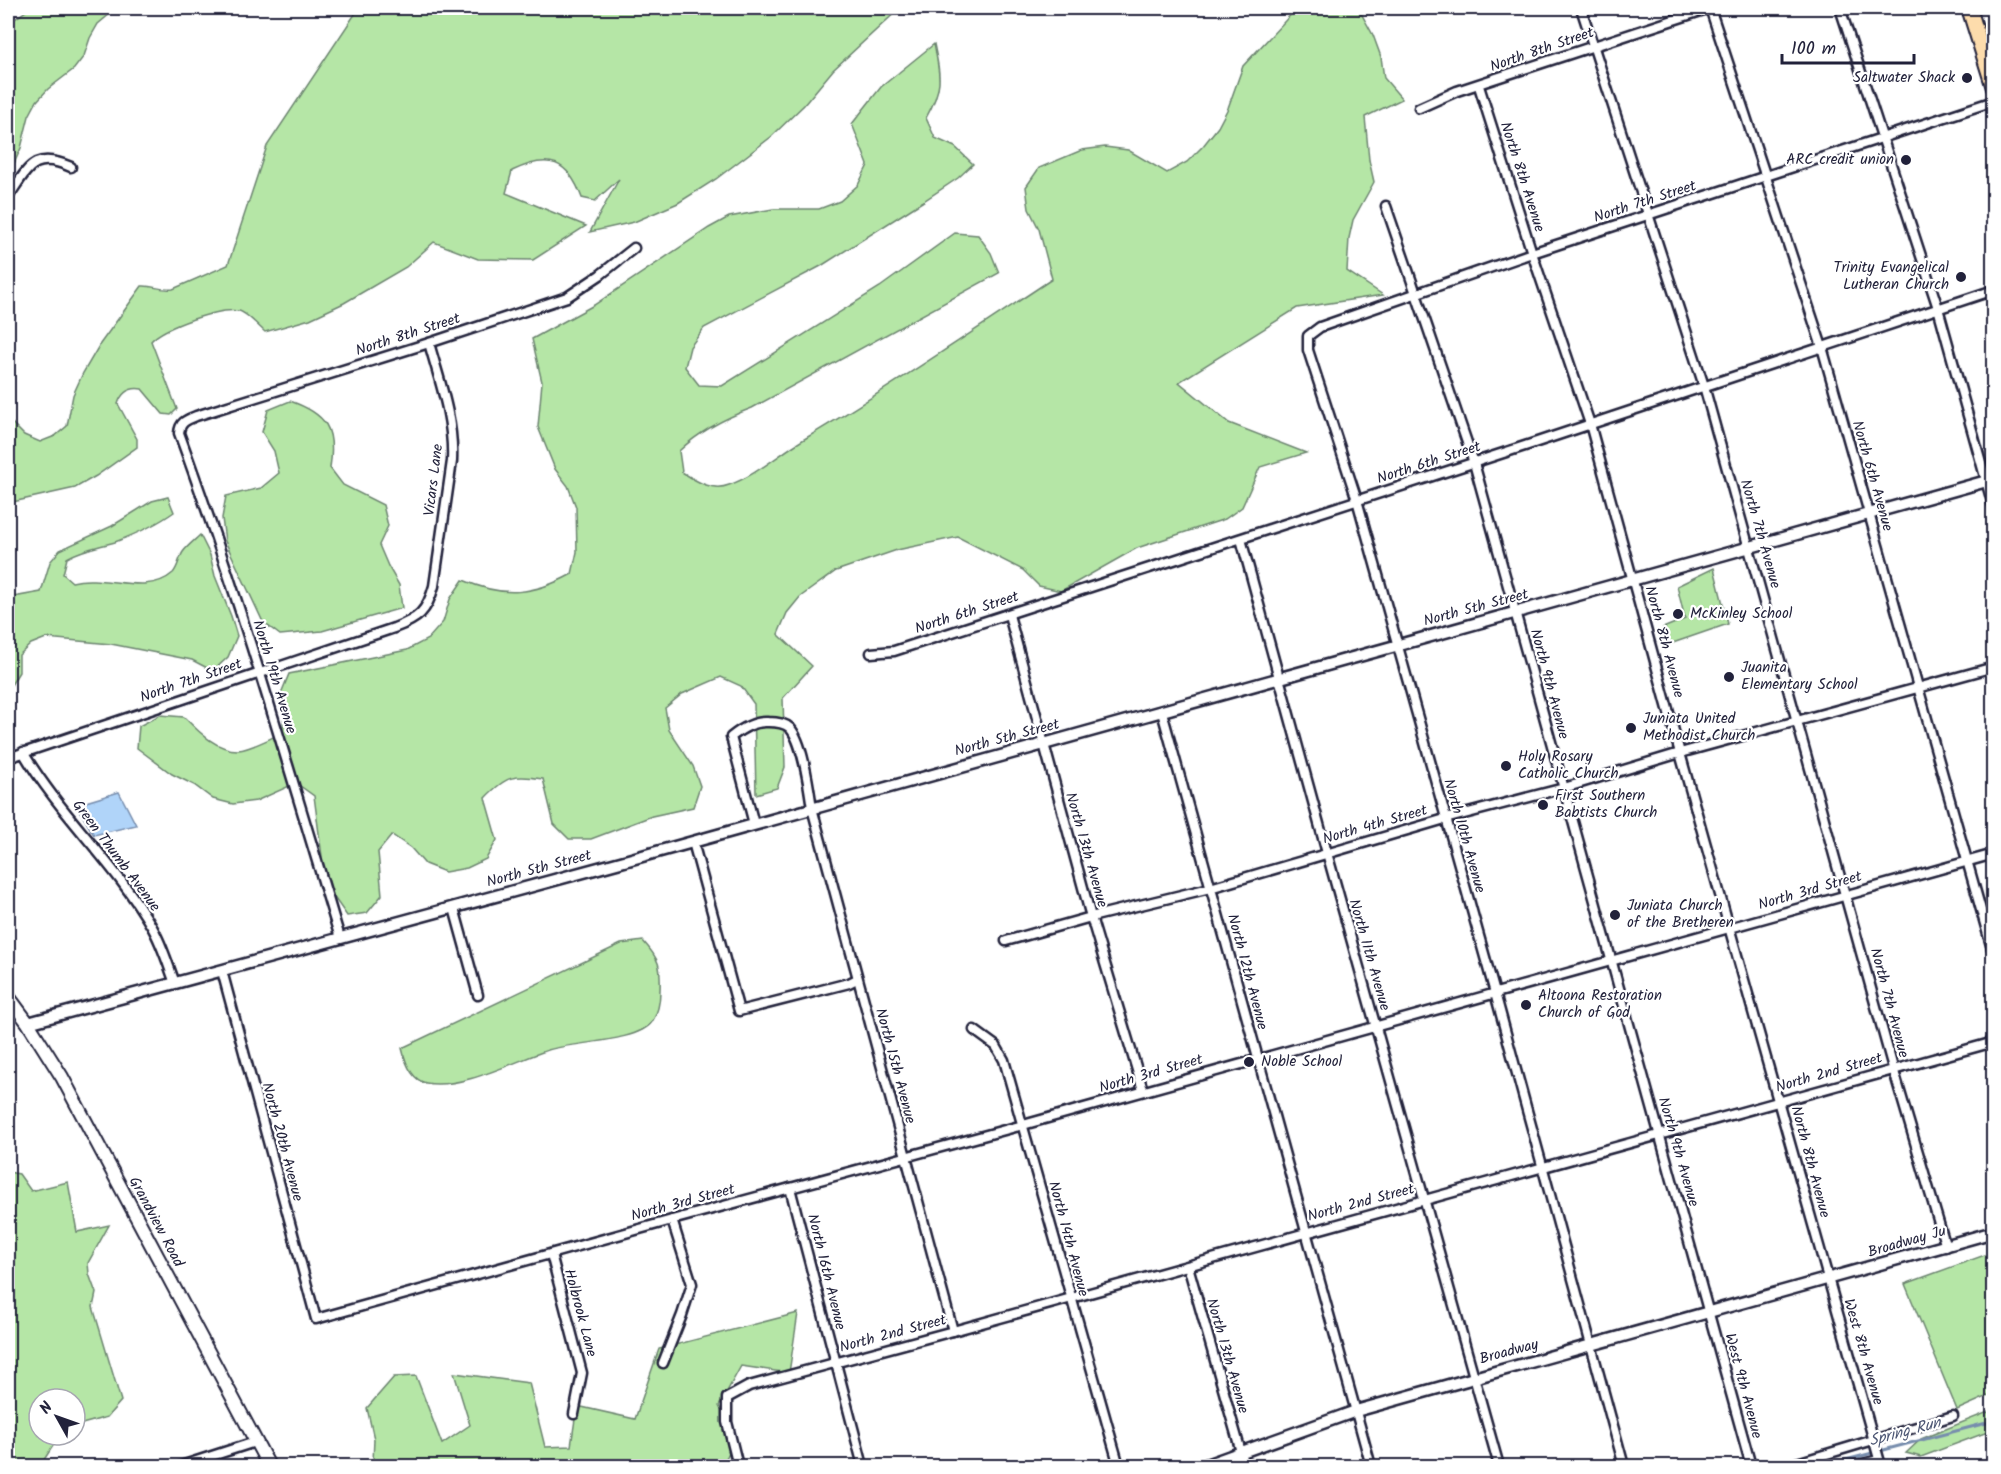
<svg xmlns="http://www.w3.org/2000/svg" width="2001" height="1474" font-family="Kalam,sans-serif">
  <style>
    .green { fill: #b5e6a6; stroke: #6c8470; stroke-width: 1.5 }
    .water { fill: #b0d4f9; stroke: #778dad; stroke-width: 1.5 }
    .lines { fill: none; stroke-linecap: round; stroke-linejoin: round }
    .stream { stroke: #778dad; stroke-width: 3 }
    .minor-casing { stroke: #22223b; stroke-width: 13 }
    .tertiary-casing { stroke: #22223b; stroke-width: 15 }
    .secondary-casing { stroke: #22223b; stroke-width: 16 }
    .primary-casing { stroke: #22223b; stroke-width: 18 }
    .minor { stroke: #fff; stroke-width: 8 }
    .tertiary { stroke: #fff; stroke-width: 10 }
    .secondary { stroke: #fff; stroke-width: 12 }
    .primary { stroke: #fddcac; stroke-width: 14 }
    .poi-dot { fill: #22223b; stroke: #fff; stroke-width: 2 }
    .labels { text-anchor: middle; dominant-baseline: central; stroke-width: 4.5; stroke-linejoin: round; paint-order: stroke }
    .street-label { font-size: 15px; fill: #22223b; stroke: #fff }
    .poi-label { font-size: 15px; fill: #22223b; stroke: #fff; text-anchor: start }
    .water-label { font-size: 16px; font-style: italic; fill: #4d5774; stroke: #fff }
  </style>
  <rect width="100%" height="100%" fill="#fff"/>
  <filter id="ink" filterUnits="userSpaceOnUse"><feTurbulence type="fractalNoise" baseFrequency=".0167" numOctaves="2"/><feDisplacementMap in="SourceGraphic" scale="12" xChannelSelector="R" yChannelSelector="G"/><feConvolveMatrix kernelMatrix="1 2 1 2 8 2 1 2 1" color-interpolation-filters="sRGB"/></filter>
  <g filter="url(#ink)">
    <g class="green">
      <path d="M 30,8 L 117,8 L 98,24 L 90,38 L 84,56 L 74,69 L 48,89 L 37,101 L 29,116 L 21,148 L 8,177 L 8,24 Z"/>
      <path d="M 359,8 L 900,8 L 833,70 L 804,105 L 771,137 L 716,179 L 678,203 L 634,222 L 590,232 L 619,179 L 595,201 L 582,198 C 568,160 549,153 512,171 L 506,193 L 586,226 L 533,260 L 478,259 L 434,242 L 406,267 L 344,303 L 310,319 L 265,332 C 258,326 247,313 239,311 C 220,307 164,327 151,341 L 177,409 L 171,415 L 163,414 L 142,389 C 130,387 122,392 118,404 L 137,439 L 137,447 L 96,476 L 75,488 L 8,503 L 8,419 L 24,435 L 40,442 L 55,436 L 67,426 L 73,395 L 83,373 L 100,344 L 142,286 C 153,285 161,291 173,289 L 228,265 L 267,146 Z"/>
      <path d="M 1297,8 L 1354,8 L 1362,15 L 1373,35 L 1381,57 L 1384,78 L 1402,99 L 1365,117 L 1369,160 L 1374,182 L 1353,220 L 1349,238 L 1347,271 L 1383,295 L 1297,308 L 1179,382 L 1229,423 L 1306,453 L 1260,467 L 1242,507 L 1225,519 L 1137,548 L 1061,591 L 1039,586 L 1023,570 L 958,537 L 897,550 L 836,571 L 800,597 L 787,613 L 778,634 L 812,666 L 783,698 L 785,767 L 777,788 L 756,794 L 754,704 L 741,686 L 721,677 L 682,694 L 665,708 L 669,730 L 693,766 L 700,786 L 693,807 L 652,816 L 591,839 L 569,839 L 554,824 L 543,779 C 513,774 506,776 485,798 L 497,840 L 486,859 L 467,868 L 445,872 L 425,864 L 411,848 L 392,835 L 378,852 L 382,895 L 367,913 L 347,916 L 326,886 L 314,796 L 296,783 L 256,801 L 233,804 L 213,799 L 194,785 L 172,774 L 137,748 L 139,726 L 160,715 L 184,717 C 198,731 216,750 238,750 C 249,750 271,738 282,733 L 284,718 L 280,696 L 289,674 L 407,650 L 428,639 L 443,622 L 450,599 L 463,580 C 503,598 534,595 572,574 L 577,552 L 576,507 L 568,486 L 555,469 L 538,427 L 542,382 L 532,339 L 594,305 L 709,228 L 729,217 L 773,209 L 819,209 L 840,201 L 858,185 L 868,165 L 852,124 L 881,87 L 934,44 C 941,78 943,87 926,118 L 935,138 L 955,147 L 973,164 L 958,178 L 922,202 L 821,266 L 704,328 L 690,347 L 685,367 L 699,385 L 722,386 L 880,287 L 955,233 L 978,235 L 991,253 L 999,273 L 752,408 C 725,418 700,431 679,451 L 682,472 C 696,481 712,492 729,485 C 757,475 780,453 806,438 C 890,388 970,333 1052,279 L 1039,229 L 1029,209 L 1026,187 L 1039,168 L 1082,150 L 1105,147 L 1128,150 L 1167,173 L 1187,162 L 1203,146 L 1218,127 L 1228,108 L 1243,66 Z"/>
      <path d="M 290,401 C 327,414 336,429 330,468 L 343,485 L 383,505 L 388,526 L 379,545 L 388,566 L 399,585 L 402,608 L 322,631 L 280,635 L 263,622 L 225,541 L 222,518 L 226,496 L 261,488 L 279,473 L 274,451 L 262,432 L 268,410 Z"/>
      <path d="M 168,497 L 174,512 C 156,525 136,534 115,542 C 98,547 83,549 67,558 L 63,574 L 72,582 C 105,573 146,597 173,573 C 178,568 179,558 183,552 C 187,546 195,540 200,535 L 210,555 L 215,576 L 231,616 L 237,636 L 228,657 L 213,671 L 192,660 L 111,644 L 46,638 L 31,644 L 19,655 L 19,672 L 8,690 L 8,598 L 41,592 L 50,562 L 60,550 L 112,526 L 152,501 Z"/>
      <path d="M 1714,568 L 1728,624 L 1667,645 L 1663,628 L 1685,619 L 1677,586 Z"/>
      <path d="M 643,941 C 660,960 661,966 660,991 C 660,1000 658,1013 652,1022 C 638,1042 573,1042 548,1050 C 515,1061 461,1090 426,1083 C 411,1080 405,1061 402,1048 L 621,944 Z"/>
      <path d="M 8,1172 L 19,1174 L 31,1191 L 68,1182 L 77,1232 L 109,1225 L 88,1263 L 89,1274 L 96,1293 L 93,1307 L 121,1401 L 107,1417 L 75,1426 L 75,1399 L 39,1399 L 39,1435 L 60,1435 L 40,1466 L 8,1466 Z"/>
      <path d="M 1993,1252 L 1993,1394 L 1957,1410 L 1905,1284 Z"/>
      <path d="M 798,1313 L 789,1373 L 741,1366 L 719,1406 L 736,1439 L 722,1466 L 366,1466 L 373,1462 L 374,1439 L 367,1408 L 394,1377 L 416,1376 L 442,1444 L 470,1425 L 454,1373 L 529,1383 L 545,1447 L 571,1446 L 577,1406 L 635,1419 L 659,1349 Z"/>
      <path d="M 1993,1410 L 1993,1430 L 1921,1457 L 1906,1453 L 1921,1439 Z"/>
    </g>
    <path class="water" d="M 119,792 L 136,825 L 94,835 L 76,805 Z"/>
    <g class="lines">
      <path class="stream" d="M 1823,1466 L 1994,1421"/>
      <g class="minor-casing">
        <g id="minor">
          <path d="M 1581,8 L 1704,386 L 1893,1068 L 1946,1247"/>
          <path d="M 1710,8 L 1822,347 L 1994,956"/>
          <path d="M 1840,8 L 1938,308 L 1994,509"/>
          <path d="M 1479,86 L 1532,253 L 1590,424 L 1680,753 L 1881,1466"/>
          <path d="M 1419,108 L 1457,91 L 1710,8"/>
          <path d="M 8,197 C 28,169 33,150 71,167"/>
          <path d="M 1386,206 L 1474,463 L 1751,1466"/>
          <path d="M 1241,539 L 1327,853 L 1499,1466"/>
          <path d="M 1009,615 L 1091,917 L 1143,1090"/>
          <path d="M 871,653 L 894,651 L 1531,444 L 1994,290"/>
          <path d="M 1162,712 L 1371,1466"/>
          <path d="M 23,752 C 60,815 116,864 152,927 C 162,944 168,965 175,983"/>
          <path d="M 8,758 L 394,628 C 418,619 427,612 434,586 L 452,461 C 454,420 440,382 429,343"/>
          <path d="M 754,824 L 731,737 C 741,729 755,721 768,722 C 775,722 785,723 790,728 C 803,742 809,788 812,808 L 953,1331"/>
          <path d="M 693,842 L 739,1011 L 849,983 L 857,979"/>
          <path d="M 454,908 L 478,995"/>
          <path d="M 340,938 C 289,769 240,599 179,433 C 180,422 186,420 196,416 L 429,343 L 567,297 L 600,275 L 634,248"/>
          <path d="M 1006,941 L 1091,917 L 1210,888 L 1445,819 L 1564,788 L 1680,753 L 1994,667"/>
          <path d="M 222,971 L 316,1319 L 672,1220 L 1023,1125 L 1994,854"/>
          <path d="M 974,1030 L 996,1046 L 1004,1060 L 1119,1466"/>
          <path d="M 790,1188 L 863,1466"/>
          <path d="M 551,1254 L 582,1373 L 574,1414"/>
          <path d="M 1188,1266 L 1245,1466"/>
          <path d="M 663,1363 L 682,1315 L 692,1284 L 672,1220"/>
          <path d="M 181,1466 L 255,1442"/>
          <path d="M 738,1466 L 727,1422 L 727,1398 L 749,1386 L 953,1331 L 1994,1042"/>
          <path d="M 1624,1466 L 1495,993 L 1357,500 L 1308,350 L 1308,336 L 1320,327 L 1532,253 L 1994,101"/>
          <path d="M 1787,1466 L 1953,1416"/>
          <path d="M 1854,1466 L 1879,1460"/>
        </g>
      </g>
      <g class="tertiary-casing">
        <g id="tertiary">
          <path d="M 28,1023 L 628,860 L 1994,479"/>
          <path d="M 1203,1466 L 1356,1411 L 1994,1232"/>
        </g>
      </g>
      <g class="secondary-casing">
        <path id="secondary" d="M 8,996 L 28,1023 L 62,1077 L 269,1466"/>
      </g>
      <g class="primary-casing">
        <path id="primary" d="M 1969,8 L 1994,88"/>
      </g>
      <use href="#minor" class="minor"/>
      <use href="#tertiary" class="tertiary"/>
      <use href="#secondary" class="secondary"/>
      <use href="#primary" class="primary"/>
    </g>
  </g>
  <g class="poi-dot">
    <circle cx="1967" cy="78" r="6"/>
    <circle cx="1906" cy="160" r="6"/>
    <circle cx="1961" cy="277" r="6"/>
    <circle cx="1678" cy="614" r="6"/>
    <circle cx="1729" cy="677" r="6"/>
    <circle cx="1631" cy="728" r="6"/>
    <circle cx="1506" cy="766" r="6"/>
    <circle cx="1543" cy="805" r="6"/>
    <circle cx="1615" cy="915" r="6"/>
    <circle cx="1526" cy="1005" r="6"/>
    <circle cx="1249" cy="1062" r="6"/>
  </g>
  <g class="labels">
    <g class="street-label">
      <text transform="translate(1542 50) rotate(-19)">North 8th Street</text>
      <text transform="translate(1522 177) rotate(72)">North 8th Avenue</text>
      <text transform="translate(1645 202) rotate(-18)">North 7th Street</text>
      <text transform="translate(408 335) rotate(-18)">North 8th Street</text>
      <text transform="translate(1429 463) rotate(-18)">North 6th Street</text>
      <text transform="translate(1872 476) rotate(74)">North 6th Avenue</text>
      <text transform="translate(434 480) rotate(-83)">Vicars Lane</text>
      <text transform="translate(1760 534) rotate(74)">North 7th Avenue</text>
      <text transform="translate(1476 608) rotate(-15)">North 5th Street</text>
      <text transform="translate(967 613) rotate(-18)">North 6th Street</text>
      <text transform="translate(1664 642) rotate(75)">North 8th Avenue</text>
      <text transform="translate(274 677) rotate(73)">North 19th Avenue</text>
      <text transform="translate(191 681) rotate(-19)">North 7th Street</text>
      <text transform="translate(1549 684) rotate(75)">North 9th Avenue</text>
      <text transform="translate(1007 738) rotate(-15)">North 5th Street</text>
      <text transform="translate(1375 825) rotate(-16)">North 4th Street</text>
      <text transform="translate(1464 836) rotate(74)">North 10th Avenue</text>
      <text transform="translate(1086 850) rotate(74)">North 13th Avenue</text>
      <text transform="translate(116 856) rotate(53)">Green Thumb Avenue</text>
      <text transform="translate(539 869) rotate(-15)">North 5th Street</text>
      <text transform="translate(1810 891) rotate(-16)">North 3rd Street</text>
      <text transform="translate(1369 955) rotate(74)">North 11th Avenue</text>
      <text transform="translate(1247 972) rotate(75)">North 12th Avenue</text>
      <text transform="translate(1889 1003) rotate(75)">North 7th Avenue</text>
      <text transform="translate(895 1066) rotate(75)">North 15th Avenue</text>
      <text transform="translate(1829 1073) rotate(-16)">North 2nd Street</text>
      <text transform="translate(1151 1074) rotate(-16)">North 3rd Street</text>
      <text transform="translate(282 1142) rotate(75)">North 20th Avenue</text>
      <text transform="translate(1678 1152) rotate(74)">North 9th Avenue</text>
      <text transform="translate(1810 1162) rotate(75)">North 8th Avenue</text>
      <text transform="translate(683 1203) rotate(-15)">North 3rd Street</text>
      <text transform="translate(1361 1203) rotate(-15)">North 2nd Street</text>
      <text transform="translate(156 1222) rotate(62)">Grandview Road</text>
      <text transform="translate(1068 1239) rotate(75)">North 14th Avenue</text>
      <text transform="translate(1907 1242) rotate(-16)">Broadway Ju</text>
      <text transform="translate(826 1272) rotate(76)">North 16th Avenue</text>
      <text transform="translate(580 1313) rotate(75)">Holbrook Lane</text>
      <text transform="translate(893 1334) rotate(-15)">North 2nd Street</text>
      <text transform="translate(1509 1352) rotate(-15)">Broadway</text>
      <text transform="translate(1863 1352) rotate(74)">West 8th Avenue</text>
      <text transform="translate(1227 1356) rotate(74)">North 13th Avenue</text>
      <text transform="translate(1743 1386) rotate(75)">West 9th Avenue</text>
    </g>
    <g class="poi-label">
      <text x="1955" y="78" text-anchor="end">Saltwater Shack</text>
      <text x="1894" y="160" text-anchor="end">ARC credit union</text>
      <text x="1949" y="268" text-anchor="end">Trinity Evangelical<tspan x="1949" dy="17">Lutheran Church</tspan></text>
      <text x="1690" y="614">McKinley School</text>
      <text x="1741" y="668">Juanita<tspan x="1741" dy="17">Elementary School</tspan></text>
      <text x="1643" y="719">Juniata United<tspan x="1643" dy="17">Methodist Church</tspan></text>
      <text x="1518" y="757">Holy Rosary<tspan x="1518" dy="17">Catholic Church</tspan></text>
      <text x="1555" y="796">First Southern<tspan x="1555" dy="17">Babtists Church</tspan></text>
      <text x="1627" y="906">Juniata Church<tspan x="1627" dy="17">of the Bretheren</tspan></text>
      <text x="1538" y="996">Altoona Restoration<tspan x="1538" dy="17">Church of God</tspan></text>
      <text x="1261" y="1062">Noble School</text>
    </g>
    <g class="water-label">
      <text transform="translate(1905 1432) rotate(-15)">Spring Run</text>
    </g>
  </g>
  <rect width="2001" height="1474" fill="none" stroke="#fff" stroke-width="30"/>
  <rect x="15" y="15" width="1971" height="1444" fill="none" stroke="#22223b" stroke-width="2" filter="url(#ink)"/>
  <g transform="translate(57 1417) rotate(310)"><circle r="28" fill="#ffffff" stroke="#a7a7b1" stroke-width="1.5"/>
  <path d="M0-4.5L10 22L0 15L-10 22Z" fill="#22223b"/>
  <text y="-9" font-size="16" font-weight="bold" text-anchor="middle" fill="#22223b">N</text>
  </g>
  <path d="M1782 54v9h132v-9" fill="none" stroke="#22223b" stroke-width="3"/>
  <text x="1791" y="54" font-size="18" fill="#22223b" stroke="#ffffff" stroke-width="4.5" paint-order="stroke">100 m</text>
</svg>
